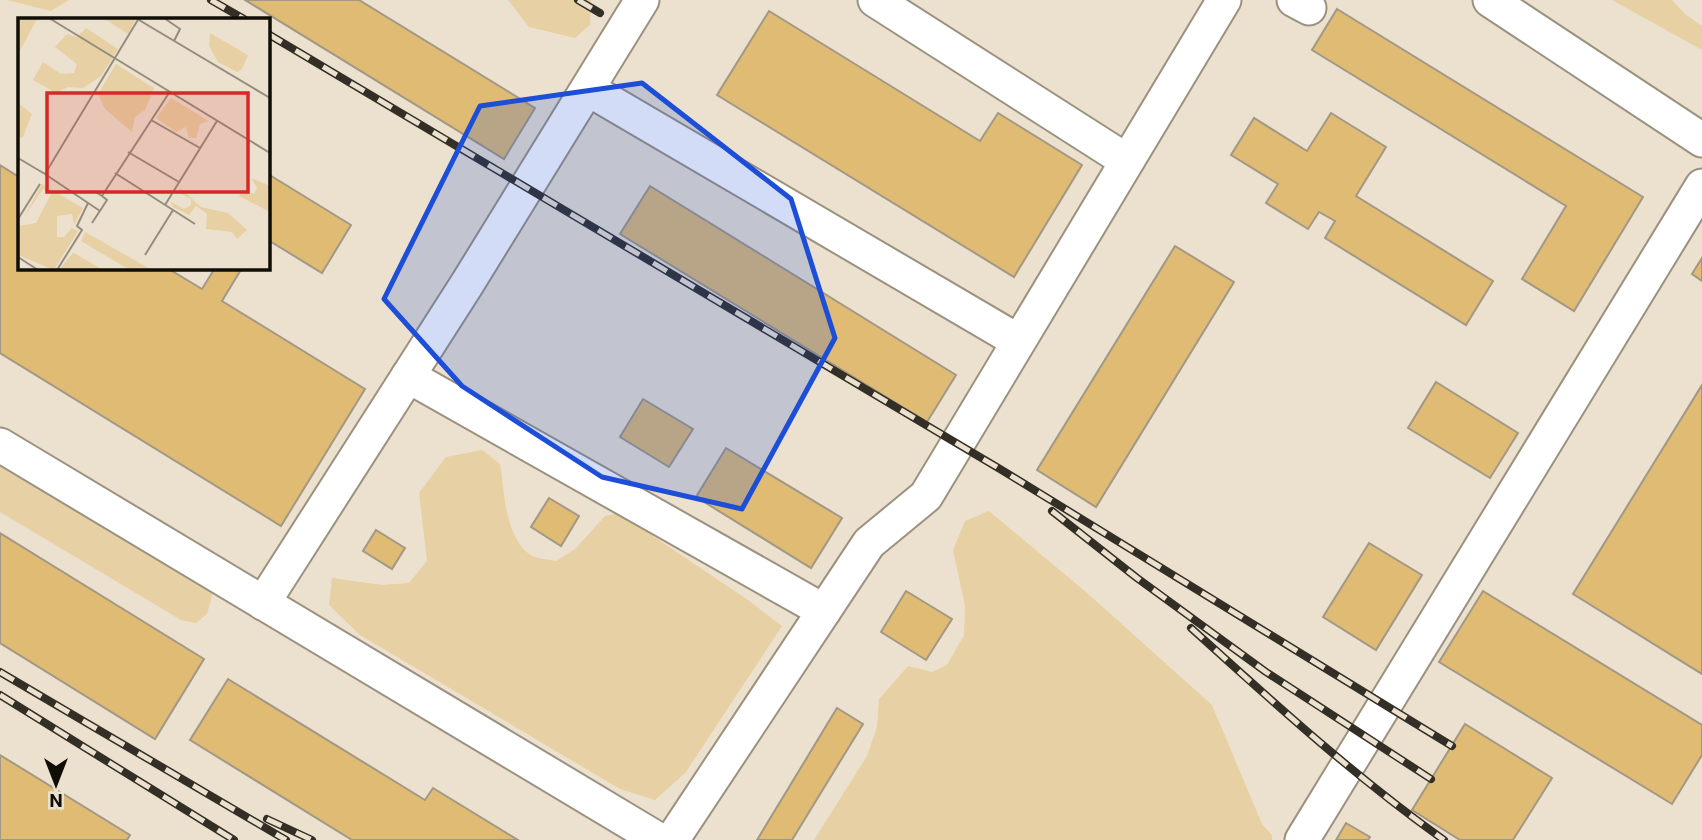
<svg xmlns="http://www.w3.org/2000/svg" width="1702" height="840" font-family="Roboto,sans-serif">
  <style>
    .green { fill: #e7d0a3 }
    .building { fill: #dfbb73; stroke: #a29885; stroke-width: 2 }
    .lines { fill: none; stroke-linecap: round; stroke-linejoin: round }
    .minor-casing { stroke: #9b917f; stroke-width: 37 }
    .minor { stroke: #fff; stroke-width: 33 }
    .rail-casing { stroke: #332f26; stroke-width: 8 }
    .rail { stroke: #ece1ce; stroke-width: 5; stroke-dasharray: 16; stroke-linecap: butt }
    .marked { fill: #1d4ed8; fill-opacity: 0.2; stroke: #1d4ed8; stroke-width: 5; stroke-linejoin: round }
    .inset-road { fill: none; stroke: #948d7e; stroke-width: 2 }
    .view { fill: #d62828; fill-opacity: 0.15; stroke: #d62828; stroke-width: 3.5 }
    .inset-edge { fill: none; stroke: #110e07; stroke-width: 3.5 }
  </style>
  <rect width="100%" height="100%" fill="#ece1ce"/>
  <g class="green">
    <path d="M 7,0 L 69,0 L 51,11 Z"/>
    <path d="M 508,0 L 591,0 L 590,25 L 575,38 L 529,27 Z"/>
    <path d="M 1612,0 L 1672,0 L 1685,14 L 1702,26 L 1702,50 Z"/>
    <path d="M 482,450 L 500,464 C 505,492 504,534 529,554 C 535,559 548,559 556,561 L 575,549 L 605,516 L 616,514 L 632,522 L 748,600 L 782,626 L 686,772 L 655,800 L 620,789 L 360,635 L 329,605 L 332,578 L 382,585 L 409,583 L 427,561 L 419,493 L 446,457 Z"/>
    <path d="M 0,457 L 213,592 L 207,614 L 196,623 L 181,620 L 0,512 Z"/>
    <path d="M 989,511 L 1086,592 L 1212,705 L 1262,824 L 1272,835 L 1272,840 L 814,840 L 867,756 L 877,727 L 879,699 L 908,666 L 932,672 L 947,665 L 964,635 L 965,606 L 953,550 L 965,521 Z"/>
  </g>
  <g class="building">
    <path d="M 245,0 L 359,0 L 535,108 L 504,159 Z"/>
    <path d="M 1337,9 L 1643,197 L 1574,311 L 1522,279 L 1566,206 L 1312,50 Z"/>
    <path d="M 769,11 L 980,141 L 998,113 L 1082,165 L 1014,277 L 717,95 Z"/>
    <path d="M 1331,113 L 1386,147 L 1356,196 L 1493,281 L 1466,325 L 1325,238 L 1335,221 L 1319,212 L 1308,229 L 1266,203 L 1278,184 L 1231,155 L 1254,118 L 1307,151 Z"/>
    <path d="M 0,165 L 19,177 L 19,268 L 167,268 L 202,289 L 215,268 L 242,268 L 222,301 L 365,389 L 281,526 L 0,353 Z"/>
    <path d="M 268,174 L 351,225 L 322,273 L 268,240 Z"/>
    <path d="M 650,186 L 956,375 L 927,422 L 620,234 Z"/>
    <path d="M 1175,246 L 1234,282 L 1096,507 L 1037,470 Z"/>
    <path d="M 1702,258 L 1702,281 L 1692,274 Z"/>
    <path d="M 1436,382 L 1518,433 L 1490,478 L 1408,428 Z"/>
    <path d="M 1702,385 L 1702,674 L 1573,594 Z"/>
    <path d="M 643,399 L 693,429 L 669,467 L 620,437 Z"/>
    <path d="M 726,448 L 842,518 L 811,568 L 696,497 Z"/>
    <path d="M 549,498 L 579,516 L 561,546 L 531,527 Z"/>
    <path d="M 376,530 L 405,548 L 392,569 L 363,551 Z"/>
    <path d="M 0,533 L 204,659 L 155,739 L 0,643 Z"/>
    <path d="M 1369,543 L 1422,575 L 1376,650 L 1323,617 Z"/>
    <path d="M 906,591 L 952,619 L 926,660 L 881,632 Z"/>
    <path d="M 1483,591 L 1702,725 L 1702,755 L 1672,804 L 1439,662 Z"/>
    <path d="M 228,679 L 425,800 L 433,788 L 518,840 L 352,840 L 190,740 Z"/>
    <path d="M 837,708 L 863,724 L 792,840 L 757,840 Z"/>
    <path d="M 1465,724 L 1552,778 L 1513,840 L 1460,840 L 1412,810 Z"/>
    <path d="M 0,755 L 130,835 L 127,840 L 0,840 Z"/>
    <path d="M 1346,823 L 1370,837 L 1368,840 L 1336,840 Z"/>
  </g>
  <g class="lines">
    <g class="minor-casing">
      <g id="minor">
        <path d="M 875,0 L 1127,161"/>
        <path d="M 1294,0 L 1309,8"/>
        <path d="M 1490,0 L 1702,140"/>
        <path d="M 588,89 L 1018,341"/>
        <path d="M 408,376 L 824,611"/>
        <path d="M 0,445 L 659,840"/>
        <path d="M 263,603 L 467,284 L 642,0"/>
        <path d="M 672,840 L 869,543 L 926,496 L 1224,0"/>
        <path d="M 1302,840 L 1702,186"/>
      </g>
    </g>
    <use href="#minor" class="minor"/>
    <g class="rail-casing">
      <g id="rail">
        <path d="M 211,0 L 244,19"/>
        <path d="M 578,0 L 600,13"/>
        <path d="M 268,34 L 1000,469 L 1452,746"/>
        <path d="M 1052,511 L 1137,578 L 1266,672 L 1431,779"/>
        <path d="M 1191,628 C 1273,702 1354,776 1444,840"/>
        <path d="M 0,672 L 286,840"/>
        <path d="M 0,695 L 234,840"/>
        <path d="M 267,819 L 312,840"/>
      </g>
    </g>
    <use href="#rail" class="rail"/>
  </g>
  <path class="marked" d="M 642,83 L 791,199 L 835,338 L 742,509 L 602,477 L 462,386 L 384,299 L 480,106 Z"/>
  <g transform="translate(18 18)">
    <rect width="252" height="252" fill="#ece1ce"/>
    <path d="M 0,0 L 30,0 L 18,3 L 0,36 ZM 85,0 L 118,0 L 110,16 ZM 68,10 L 100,31 L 83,58 L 65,70 L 50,69 L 38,75 L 15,62 L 25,44 L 43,56 L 56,55 L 59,46 L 37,29 L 49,16 L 59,19 ZM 192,15 L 230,37 L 224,51 L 219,54 L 200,44 L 191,28 ZM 98,46 L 136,70 L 127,92 L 117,99 L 114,114 L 87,91 L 80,76 ZM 153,80 L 191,103 L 182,106 L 178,120 L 171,120 L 168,109 L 158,114 L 138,100 ZM 0,85 L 14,96 L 5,119 L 0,120 ZM 233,160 L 252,168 L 252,194 L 221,178 L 224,173 L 236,176 L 239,170 ZM 24,166 L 65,190 L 56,207 L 54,196 L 39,198 L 39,219 L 46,219 L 54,210 L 60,213 L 36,252 L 0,237 L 0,208 L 18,205 L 33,176 L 25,171 L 6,199 ZM 162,170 L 183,189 L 210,195 L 229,212 L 219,221 L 214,214 L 188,211 L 189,196 L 178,188 L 171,197 L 155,189 L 153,184 L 166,191 L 173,187 L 173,181 L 160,174 ZM 67,214 L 134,252 L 112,252 L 63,223 ZM 55,235 L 58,236 L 85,252 L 41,252 Z" fill="#e7d0a3"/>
    <path class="inset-road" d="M 31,0 L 252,135M 146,0 L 162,11 L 156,23M 121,2 L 252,80M 133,102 L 182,130M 110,134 L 161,164M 0,140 L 27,156 L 121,0M 97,155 L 177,206M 27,156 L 82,193M 76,173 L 84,178 L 151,75M 147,187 L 199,103M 0,201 L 22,166M 74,205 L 89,182 L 84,178M 127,237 L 155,192M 0,239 L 20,252M 39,252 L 64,212 L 59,208 L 70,185"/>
    <path class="view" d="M 29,75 L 230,75 L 230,174 L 29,174 Z"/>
    <rect width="252" height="252" class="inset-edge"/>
  </g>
  <g transform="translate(56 784) rotate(180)" stroke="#ece1ce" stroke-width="5" paint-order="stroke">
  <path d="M0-5L12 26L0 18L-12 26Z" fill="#110e07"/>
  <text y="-10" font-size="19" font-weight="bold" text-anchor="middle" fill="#110e07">N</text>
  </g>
</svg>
